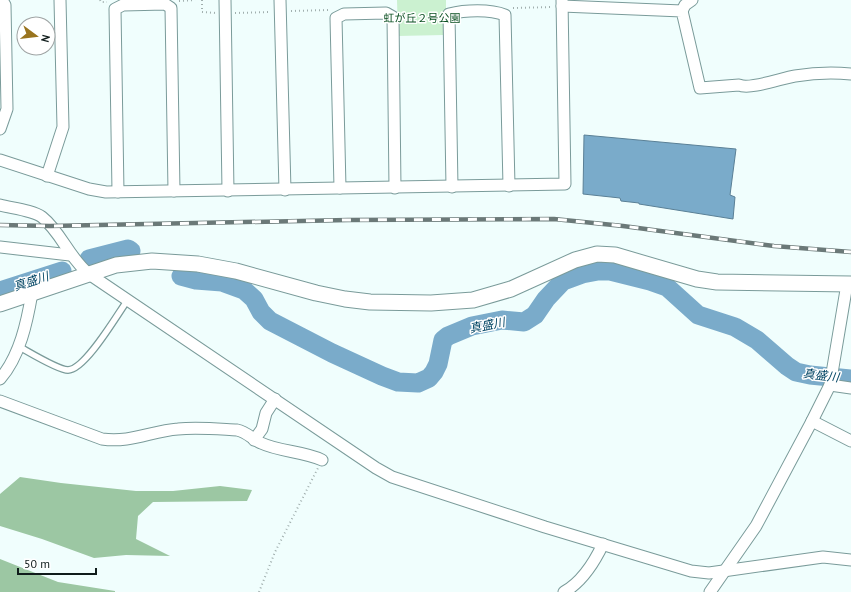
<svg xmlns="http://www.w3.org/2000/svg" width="851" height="592" font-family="'PT Sans','Noto Sans JP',sans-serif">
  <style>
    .green { fill: #cbf1d0 }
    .forest { fill: #9cc7a3 }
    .water { fill: #7aabca; stroke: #5a8096 }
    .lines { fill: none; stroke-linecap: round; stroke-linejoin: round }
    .river { stroke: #7aabca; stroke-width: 19 }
    .lane-casing { stroke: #7a9b9a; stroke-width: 8 }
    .street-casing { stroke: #7a9b9a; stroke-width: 13 }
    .secondary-casing { stroke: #7a9b9a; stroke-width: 17 }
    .path { stroke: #a1afae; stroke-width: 2; stroke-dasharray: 1 3; stroke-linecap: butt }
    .lane { stroke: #fff; stroke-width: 5.5 }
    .street { stroke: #fff; stroke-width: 11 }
    .secondary { stroke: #fff; stroke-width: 15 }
    .rail-casing { stroke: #6b7978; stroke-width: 4.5 }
    .rail { stroke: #fff; stroke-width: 3; stroke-dasharray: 9; stroke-linecap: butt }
    .labels { text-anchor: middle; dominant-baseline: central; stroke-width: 3; stroke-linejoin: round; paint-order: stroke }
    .park-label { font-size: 11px; fill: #0b5022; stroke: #fff }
    .water-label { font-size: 12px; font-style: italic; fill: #024564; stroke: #fff }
  </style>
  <rect width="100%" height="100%" fill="#f0fefd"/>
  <path class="green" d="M 397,0 L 446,0 L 446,9 L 442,13 L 444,35 L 398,36 Z"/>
  <g class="forest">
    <path d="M 20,477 L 61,483 L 136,491 L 173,491 L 220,486 L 252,490 L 247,501 L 153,502 L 138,516 L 136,539 L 170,556 L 126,555 L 94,558 L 42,539 L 0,526 L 0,494 Z"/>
    <path d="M 0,559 L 58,582 L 115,591 L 115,592 L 0,592 Z"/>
  </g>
  <path class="water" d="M 584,135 L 736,149 L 730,195 L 735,197 L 733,219 L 639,204 L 639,203 L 621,201 L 620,198 L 583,194 Z"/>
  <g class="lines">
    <g class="river">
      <path d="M 89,259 L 128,249 L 131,251"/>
      <path d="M 181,276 L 196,280 L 222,282 L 244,290 L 254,299 L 261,312 L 270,321 L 332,353 L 382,376 L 398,382 L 418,383 L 429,378 L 434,372 L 438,364 L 443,340 L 448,336 L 472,326 L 502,320 L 524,322 L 535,315 L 546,299 L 563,281 L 582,274 L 598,271 L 610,271 L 650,281 L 667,287 L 698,315 L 735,327 L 757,340 L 787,366 L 796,372 L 810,375 L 851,379"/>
      <path d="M 0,291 L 62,271"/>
    </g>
    <g class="lane-casing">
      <path id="lane" d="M 18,346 C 29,352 58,370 68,370 C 85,370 117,315 127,301"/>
    </g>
    <g class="street-casing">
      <g id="street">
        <path d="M 225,0 L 228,191"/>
        <path d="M 280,0 L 285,190"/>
        <path d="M 562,6 L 682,11 L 700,88 L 739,85 C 750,90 782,78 795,76 C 813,73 832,72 851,74"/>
        <path d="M 682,11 L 685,5 L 692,0"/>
        <path d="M 0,129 L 7,109 L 5,5 L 2,0"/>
        <path d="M 0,160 L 89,189 L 106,192 L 565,184 L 562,0"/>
        <path d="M 47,176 L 63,127 L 60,0"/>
        <path d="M 452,187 L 449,14 C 465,10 490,9 505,15 L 509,186"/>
        <path d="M 340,188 L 336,18 L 344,14 L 386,13 L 393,17 L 395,188"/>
        <path d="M 118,192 L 115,9 L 123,5 L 165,4 L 171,8 L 174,191"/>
        <path d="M 0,205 C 11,208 33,210 42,217 C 61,232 69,258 89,274 L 376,468 L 392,477 L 545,527 L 691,571 L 709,573 L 823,557 L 851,560"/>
        <path d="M 0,247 L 70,255"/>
        <path d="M 0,379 C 20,356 27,322 32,293"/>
        <path d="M 830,385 L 851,388"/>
        <path d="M 0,401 L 102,439 C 131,443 151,431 178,429 C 197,427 218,429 237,430 C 247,432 252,439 261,443 C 280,452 303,451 322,460"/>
        <path d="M 812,421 L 851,441"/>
        <path d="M 254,440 L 262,429 L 266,413 L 275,399"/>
        <path d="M 564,592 C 582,582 594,563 603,544"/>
        <path d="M 710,592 L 756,526 L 812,421 L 830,385 L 847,284"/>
      </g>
    </g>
    <g class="secondary-casing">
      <path id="secondary" d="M 0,304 L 116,265 L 152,261 L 198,264 L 236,271 L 316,293 L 345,299 L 370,302 L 431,303 L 473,300 L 511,289 L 575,260 L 597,254 L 615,255 L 697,279 L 717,282 L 851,284"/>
    </g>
    <g class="path">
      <path d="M 100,0 L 101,2 L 107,2"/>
      <path d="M 202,0 L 202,12 L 216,13"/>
      <path d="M 179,1 L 195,0"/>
      <path d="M 513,8 L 553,7"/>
      <path d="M 291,11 L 328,10"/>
      <path d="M 235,13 L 270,12"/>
      <path d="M 259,592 L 275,552 L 318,468"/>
    </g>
    <use href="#lane" class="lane"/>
    <use href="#street" class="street"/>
    <use href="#secondary" class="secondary"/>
    <g class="rail-casing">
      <path id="rail" d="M 0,225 L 50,226 L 348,220 L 554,219 L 623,226 L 774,246 L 851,252"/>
    </g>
    <use href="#rail" class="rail"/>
  </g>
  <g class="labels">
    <g class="park-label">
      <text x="422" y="18">虹が丘２号公園</text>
    </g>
    <g class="water-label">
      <text transform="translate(31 281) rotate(-18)">真盛川</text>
      <text transform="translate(487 325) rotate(-11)">真盛川</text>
      <text transform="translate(821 375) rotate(7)">真盛川</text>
    </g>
  </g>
  <g transform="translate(36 36) rotate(105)"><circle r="19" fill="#ffffff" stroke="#9fa4a4"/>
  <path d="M0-3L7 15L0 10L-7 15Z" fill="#99741e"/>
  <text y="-6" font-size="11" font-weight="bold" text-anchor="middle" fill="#0f1c1b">N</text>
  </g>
  <path d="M18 568v6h78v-6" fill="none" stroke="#0f1c1b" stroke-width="2"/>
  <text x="24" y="568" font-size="12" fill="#0f1c1b" stroke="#ffffff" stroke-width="3" paint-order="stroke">50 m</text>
</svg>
